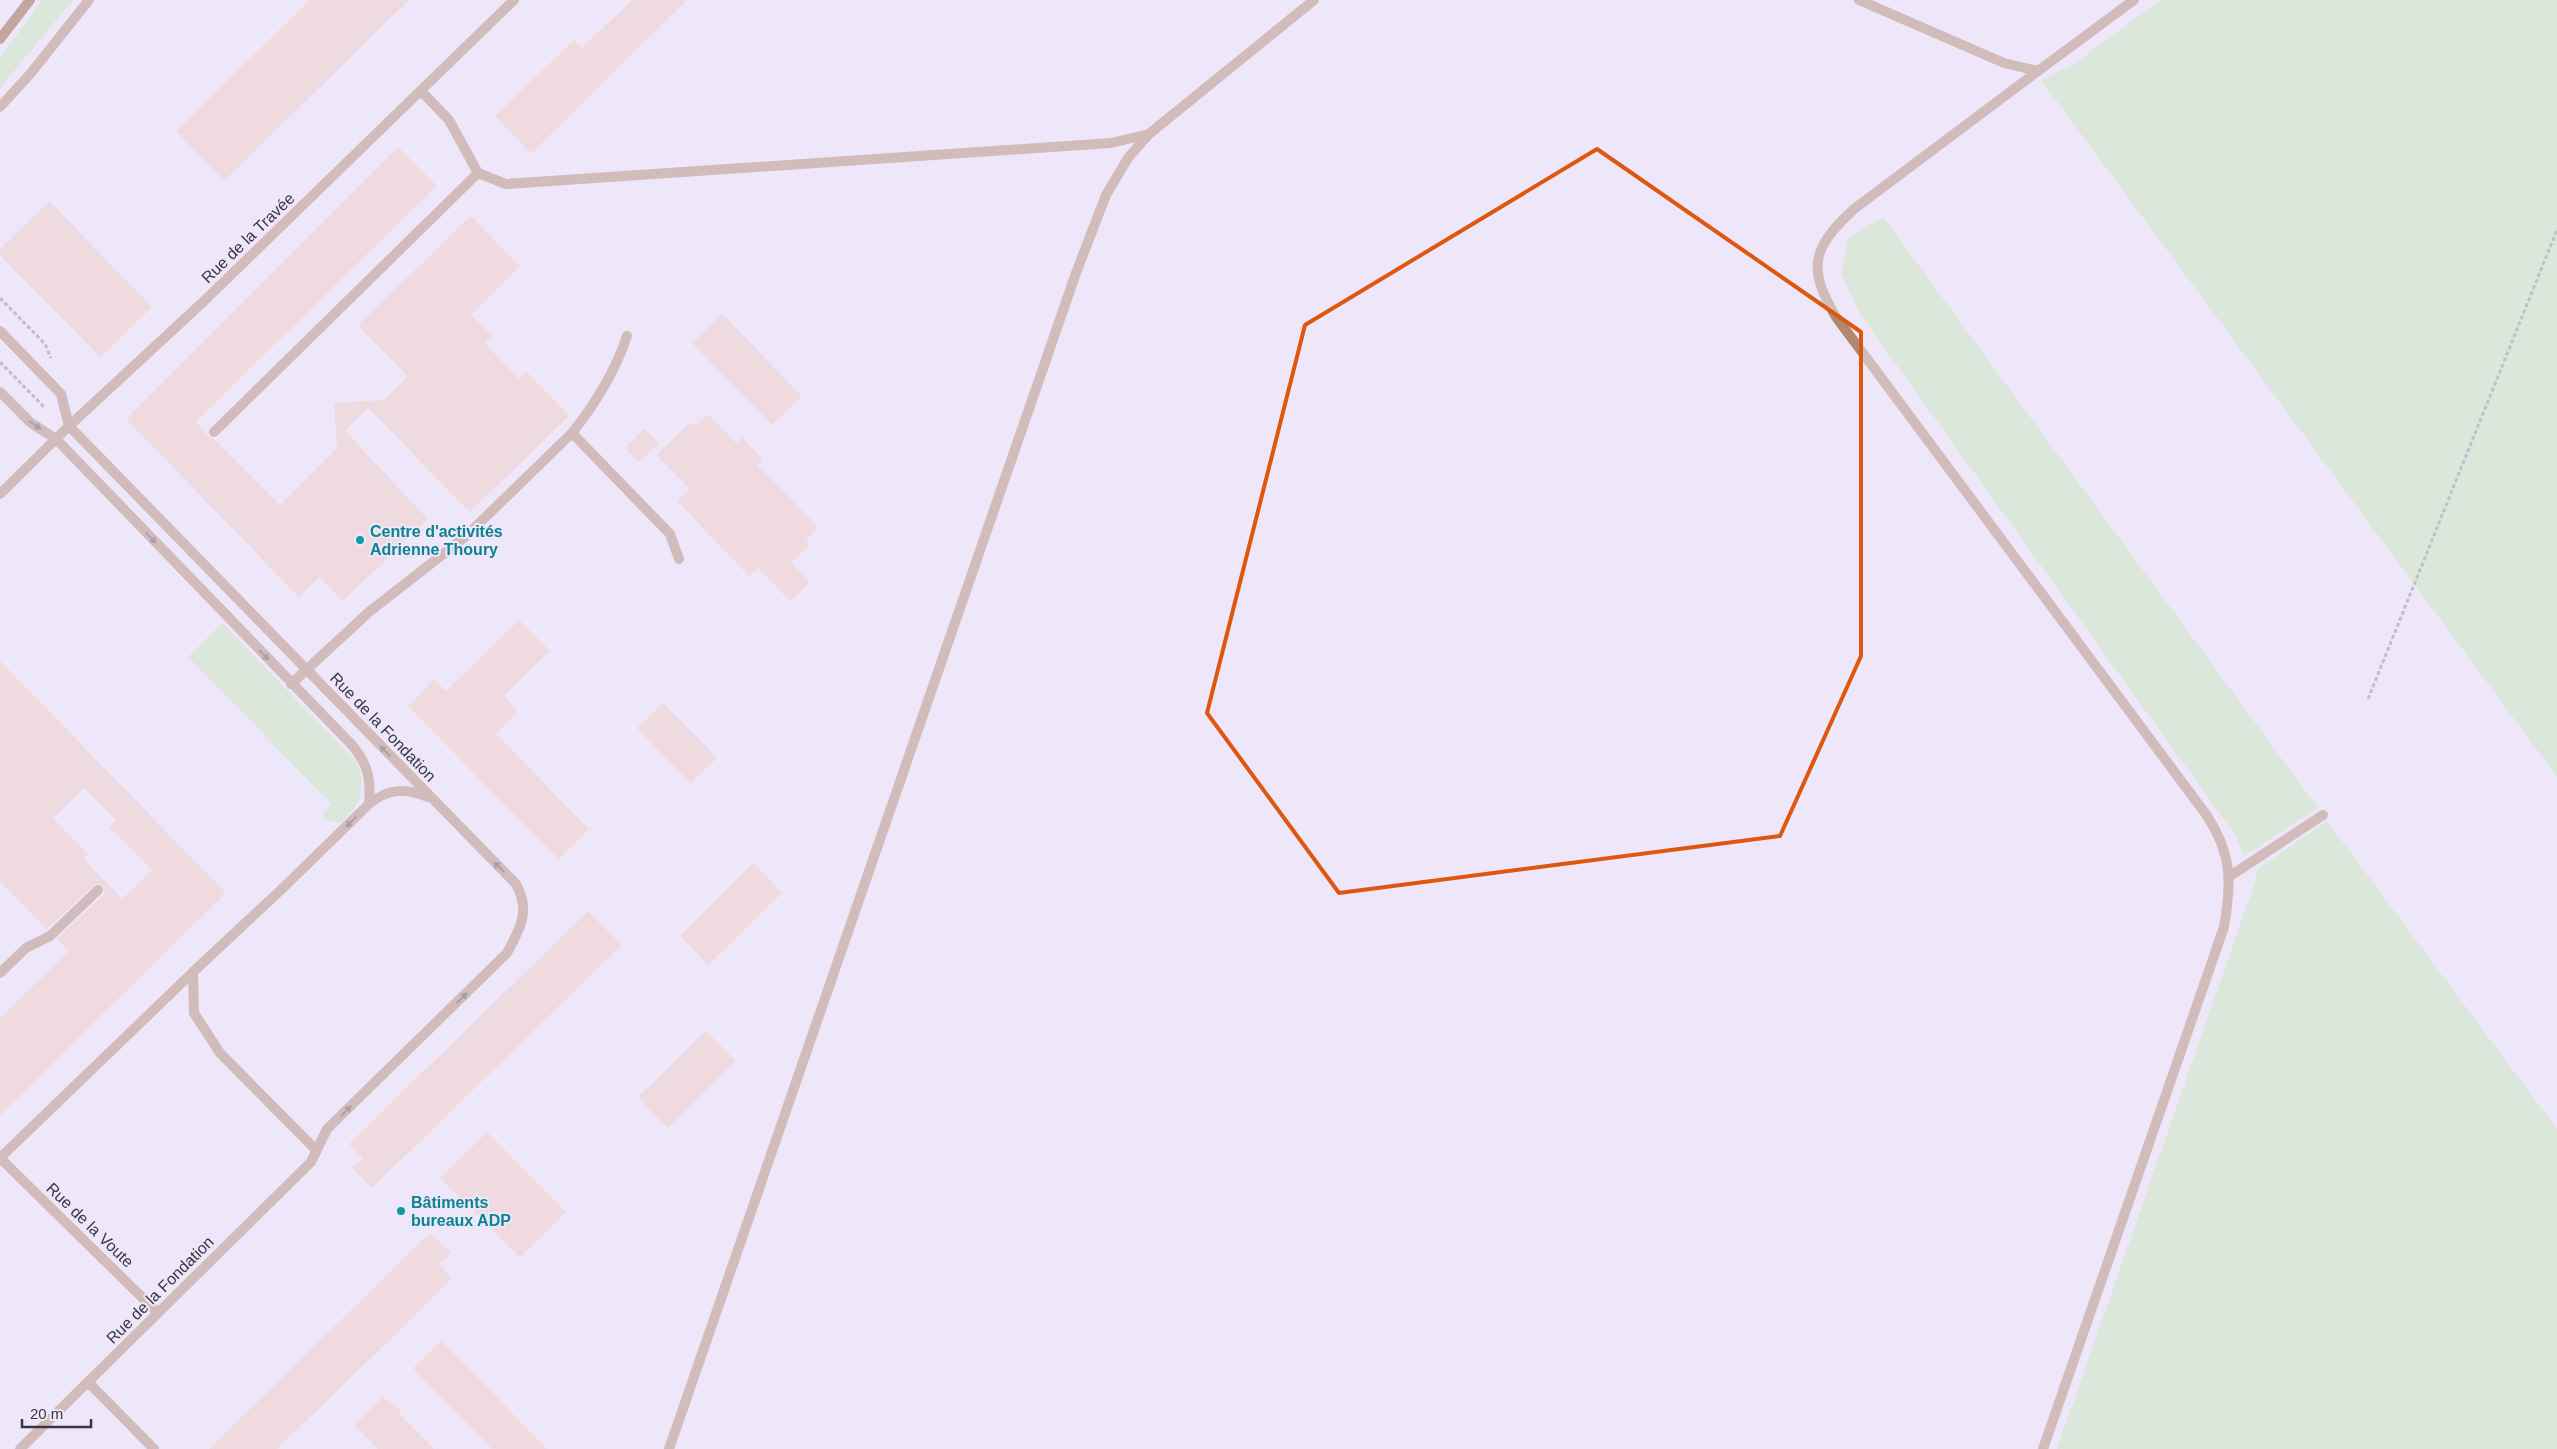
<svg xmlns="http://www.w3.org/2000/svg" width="2557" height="1449" font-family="Helvetica,sans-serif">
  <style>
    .green { fill: #c6e6b8 }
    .building { fill: #efc9c2; fill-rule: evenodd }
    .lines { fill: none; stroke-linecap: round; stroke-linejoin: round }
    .path { stroke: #8f8999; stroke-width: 3; stroke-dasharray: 4 2.5; stroke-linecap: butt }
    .lane { stroke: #af886f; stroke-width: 10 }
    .secondary { stroke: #8f5831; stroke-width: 10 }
    .oneway { fill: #574a4d }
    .marked { fill: none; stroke: #df570f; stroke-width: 4; stroke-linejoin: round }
    .culture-dot { fill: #0f9aa8; stroke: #eee7fa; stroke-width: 2 }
    .labels { text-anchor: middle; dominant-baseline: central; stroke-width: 4; stroke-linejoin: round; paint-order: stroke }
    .street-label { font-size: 16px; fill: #3a3542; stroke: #eee7fa }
    .culture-label { font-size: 16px; font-weight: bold; fill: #0d838f; stroke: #eee7fa; text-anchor: start }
  </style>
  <rect width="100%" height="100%" fill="#eee7fa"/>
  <g class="green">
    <path d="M 42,0 L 73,0 L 0,88 L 0,58 Z"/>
    <path d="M 2160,0 L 2557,0 L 2557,777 L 2041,80 L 2074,64 Z"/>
    <path d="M 1883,217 L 2318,808 L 2244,856 L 2235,835 L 1859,313 L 1841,273 L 1848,238 Z"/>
    <path d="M 222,623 L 356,761 C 367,785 361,807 340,823 L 324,819 L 323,813 L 332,805 L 188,657 Z"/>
    <path d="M 2327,821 L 2557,1129 L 2557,1449 L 2057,1449 L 2256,879 L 2256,870 Z"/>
  </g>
  <g class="building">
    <path d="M 310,0 L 409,0 L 224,181 L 176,131 Z"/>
    <path d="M 632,0 L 687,0 L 531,154 L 495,116 L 574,40 L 582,48 Z"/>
    <path d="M 398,147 L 437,186 L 196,421 L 209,437 L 214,439 L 280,505 L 337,448 L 334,403 L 384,400 L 408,377 L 358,325 L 471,216 L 520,266 L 471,315 L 492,336 L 485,343 L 518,379 L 526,371 L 569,416 L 470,512 L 368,408 L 345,431 L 428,519 L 343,601 L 320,577 L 299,597 L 126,419 Z"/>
    <path d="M 49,201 L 152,307 L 100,357 L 0,255 L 0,249 Z"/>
    <path d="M 722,314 L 802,396 L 772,425 L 692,343 Z"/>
    <path d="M 708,414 L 736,443 L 742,437 L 763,459 L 757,465 L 818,527 L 806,540 L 810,544 L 791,562 L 810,582 L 790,601 L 758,568 L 749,576 L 677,501 L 690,489 L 656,455 L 691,422 L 695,426 Z"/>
    <path d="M 644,429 L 659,443 L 639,462 L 625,448 Z"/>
    <path d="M 519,620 L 550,651 L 504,696 L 518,712 L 496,734 L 589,829 L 558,859 L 408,706 L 434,679 L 446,691 Z"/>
    <path d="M 0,661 L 226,893 L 0,1115 L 0,1018 L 69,951 L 57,939 L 103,895 L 105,889 L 100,884 L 94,885 L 47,929 L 0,881 ZM 84,788 L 116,820 L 109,827 L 152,870 L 122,899 L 84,859 L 88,854 L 53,818 Z"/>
    <path d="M 663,703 L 717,758 L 691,783 L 637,728 Z"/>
    <path d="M 753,863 L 782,893 L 708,965 L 680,936 Z"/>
    <path d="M 588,911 L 622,945 L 372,1188 L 352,1167 L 363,1159 L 349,1144 Z"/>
    <path d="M 706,1031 L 736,1061 L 668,1128 L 638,1097 Z"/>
    <path d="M 487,1132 L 566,1212 L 520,1257 L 440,1178 Z"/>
    <path d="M 430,1233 L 451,1253 L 439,1264 L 452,1278 L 406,1324 L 277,1449 L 209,1449 Z"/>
    <path d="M 442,1341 L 547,1449 L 492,1449 L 425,1381 L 413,1368 Z"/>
    <path d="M 383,1397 L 402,1411 L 399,1414 L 434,1449 L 378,1449 L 354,1425 Z"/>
  </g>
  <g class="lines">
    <g class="path">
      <path d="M 0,298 L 45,344 L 51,358"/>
      <path d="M 0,362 L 45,408"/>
      <path d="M 2368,699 L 2557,230"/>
    </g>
    <g class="lane">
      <path d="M 1859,0 L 2004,63 L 2038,71 L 2134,0"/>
      <path d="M 2038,71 L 1854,209 C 1813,247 1806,267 1836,317 L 2205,813 C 2232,853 2232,881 2224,927 L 2043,1449"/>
      <path d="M 421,91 L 449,120 L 478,173 L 506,184 L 1111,143 L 1149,134"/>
      <path d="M 0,107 L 31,73 L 89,0"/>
      <path d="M 0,331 L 61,394 L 69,426 L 516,884 C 531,911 520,929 507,953 L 327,1129 L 311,1162 L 20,1449"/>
      <path d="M 0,392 L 31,423 L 56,439 L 352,745 C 368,764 371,779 369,804 L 285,886 L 193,972 L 194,1013 L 220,1053 L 316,1150"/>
      <path d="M 214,432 L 478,173"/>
      <path d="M 572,433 C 596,403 615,372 627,336"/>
      <path d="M 0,494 L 69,426 L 203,302 L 514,0"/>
      <path d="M 291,684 L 369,612 L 465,537 L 572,433 L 670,534 L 679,559"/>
      <path d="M 369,804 C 388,788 406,788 428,797"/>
      <path d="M 2230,876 L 2323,815"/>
      <path d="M 0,973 L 26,948 L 50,936 L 98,890"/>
      <path d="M 0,1158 L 193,972"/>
      <path d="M 0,1158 L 158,1313"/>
      <path d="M 88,1382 L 154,1449"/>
      <path d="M 669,1449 L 1076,273 L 1106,195 L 1128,158 L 1149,134 L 1314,0"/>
    </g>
    <path class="secondary" d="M 0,39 L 30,0"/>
  </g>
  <defs><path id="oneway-solid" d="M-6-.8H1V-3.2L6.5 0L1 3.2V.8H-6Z" transform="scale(1.25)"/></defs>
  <g class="oneway">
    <use href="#oneway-solid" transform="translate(35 425) rotate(35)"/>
    <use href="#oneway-solid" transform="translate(151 538) rotate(46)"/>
    <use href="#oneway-solid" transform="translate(264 655) rotate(46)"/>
    <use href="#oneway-solid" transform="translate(385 751) rotate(-134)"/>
    <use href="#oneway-solid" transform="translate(351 822) rotate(135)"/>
    <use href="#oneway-solid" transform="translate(499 867) rotate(-135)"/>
    <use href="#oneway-solid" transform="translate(462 998) rotate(-44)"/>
    <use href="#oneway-solid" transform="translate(346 1111) rotate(-45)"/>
  </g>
  <path d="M0 0H2557V1449H0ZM 1597,149 L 1861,332 L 1861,656 L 1780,836 L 1339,893 L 1207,713 L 1305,325 Z" fill="#eee7fa" fill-opacity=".55" fill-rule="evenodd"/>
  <path class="marked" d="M 1597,149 L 1861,332 L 1861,656 L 1780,836 L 1339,893 L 1207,713 L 1305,325 Z"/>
  <g class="culture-dot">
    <circle cx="360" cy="540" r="5"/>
    <circle cx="401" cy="1211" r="5"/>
  </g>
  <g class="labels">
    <g class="street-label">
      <text transform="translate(248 238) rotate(-44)">Rue de la Travée</text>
      <text transform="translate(383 727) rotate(46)">Rue de la Fondation</text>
      <text transform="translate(90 1225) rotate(44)">Rue de la Voute</text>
      <text transform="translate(160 1290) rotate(-45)">Rue de la Fondation</text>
    </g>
    <g class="culture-label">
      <text x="370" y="531">Centre d'activités<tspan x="370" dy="18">Adrienne Thoury</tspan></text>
      <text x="411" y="1202">Bâtiments<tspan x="411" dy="18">bureaux ADP</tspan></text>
    </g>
  </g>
  <path d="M22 1419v8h69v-8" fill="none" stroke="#3a3542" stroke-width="2.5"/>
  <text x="30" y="1419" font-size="15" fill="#3a3542" stroke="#eee7fa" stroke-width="4" paint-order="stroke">20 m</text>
</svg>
